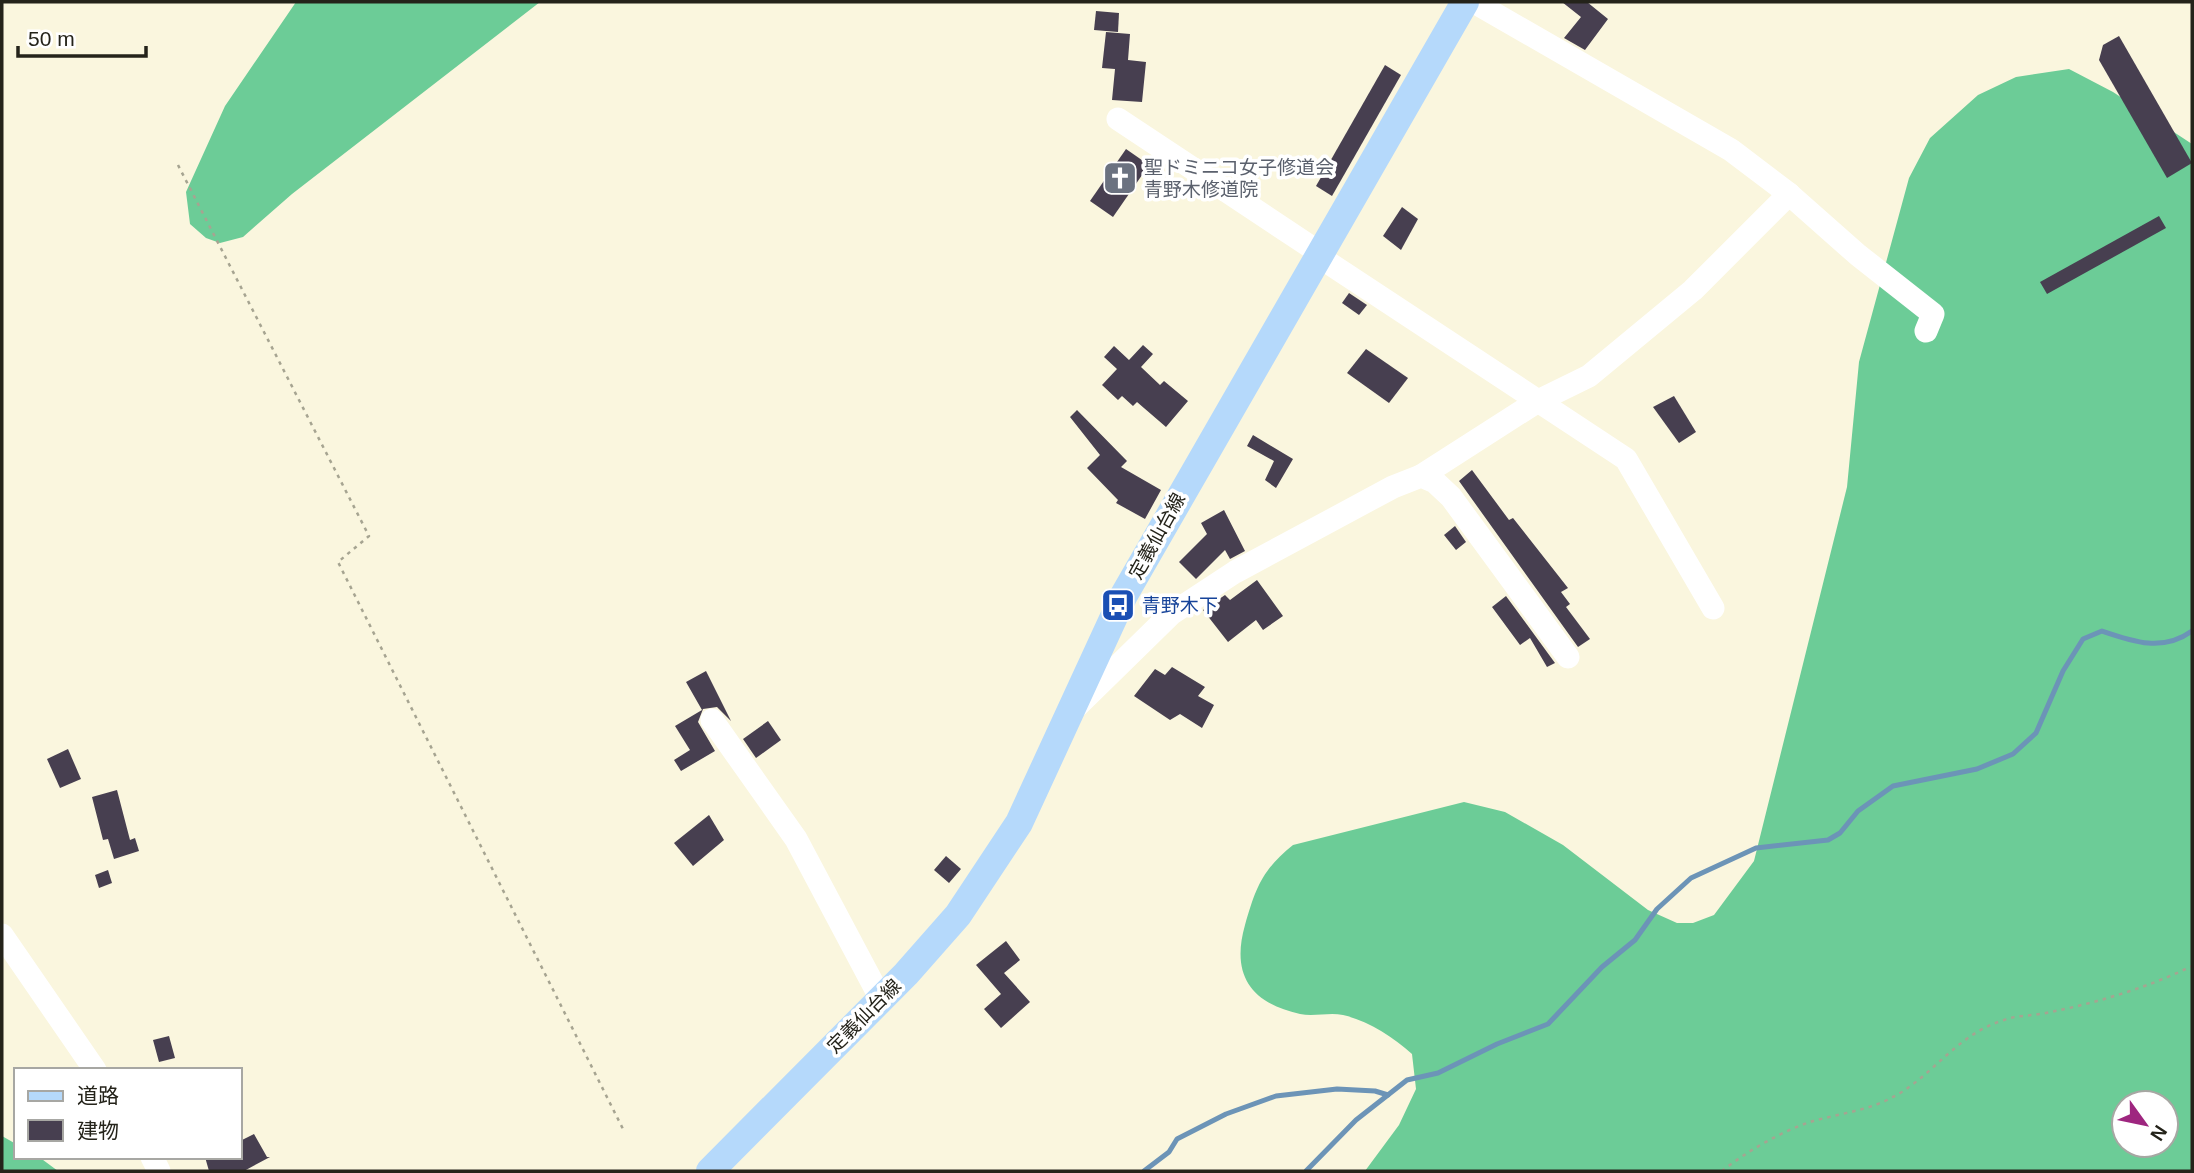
<svg xmlns="http://www.w3.org/2000/svg" width="2194" height="1173" font-family="Arial,'Noto Sans JP',sans-serif">
  <style>
    .forest { fill: #6ccc97; fill-rule: evenodd }
    .lines { fill: none; stroke-linecap: round; stroke-linejoin: round }
    .stream { stroke: #6c94b7; stroke-width: 5 }
    .building { fill: #473f50 }
    .path { stroke: #a6a491; stroke-width: 2.5; stroke-dasharray: 3.5 5; stroke-linecap: butt }
    .minor { stroke: #fff; stroke-width: 23 }
    .major { stroke: #b5d9fb; stroke-width: 28 }
    .labels { text-anchor: middle; dominant-baseline: central; stroke-width: 7; stroke-linejoin: round; paint-order: stroke }
    .worship-label { font-size: 19px; fill: #5b616d; stroke: #fff; text-anchor: start }
    .street-label { font-size: 19px; fill: #24231a; stroke: #fff }
    .transit-label { font-size: 19px; fill: #164399; stroke: #fff; text-anchor: start }
  </style>
  <rect width="100%" height="100%" fill="#faf6de"/>
  <g class="forest">
    <path d="M 296,2 L 540,2 L 292,194 L 243,237 L 220,243 L 206,238 L 190,224 L 186,192 L 225,106 Z"/>
    <path d="M 2069,69 L 2113,92 L 2192,144 L 2192,1171 L 1365,1171 L 1399,1125 L 1416,1089 L 1412,1054 C 1393,1037 1369,1021 1343,1015 C 1329,1012 1314,1017 1300,1014 C 1250,1003 1231,974 1245,925 C 1256,887 1262,870 1293,845 L 1464,802 L 1505,812 L 1563,845 L 1648,910 L 1677,923 L 1693,923 L 1714,915 L 1754,861 L 1847,487 L 1859,362 L 1909,178 L 1930,138 L 1978,95 L 2016,77 ZM 2124,1103 L 2166,1103 L 2166,1145 L 2124,1145 Z"/>
    <path d="M 2,1136 L 16,1144 L 16,1157 L 39,1157 L 58,1171 L 2,1171 Z"/>
  </g>
  <g class="lines">
    <g class="stream">
      <path d="M 1144,1171 L 1169,1152 L 1177,1139 L 1226,1114 L 1276,1096 L 1337,1089 L 1375,1091 L 1388,1095"/>
      <path d="M 1306,1171 L 1356,1120 L 1407,1080 L 1438,1073 L 1497,1044 L 1548,1024 L 1602,967 L 1635,940 L 1657,909 L 1691,878 L 1756,848 L 1828,840 L 1840,833 L 1858,811 L 1893,786 L 1977,769 L 2013,754 L 2036,733 L 2063,671 L 2083,639 L 2102,631 C 2134,642 2163,652 2192,631"/>
    </g>
  </g>
  <g class="building">
    <path d="M 1562,2 L 1587,2 L 1608,19 L 1585,50 L 1564,38 L 1581,17 Z"/>
    <path d="M 1096,11 L 1119,13 L 1118,32 L 1094,30 Z"/>
    <path d="M 1106,32 L 1130,34 L 1128,60 L 1146,62 L 1142,102 L 1112,100 L 1115,69 L 1102,68 Z"/>
    <path d="M 2119,36 L 2192,163 L 2167,178 L 2099,60 L 2103,45 Z"/>
    <path d="M 1385,65 L 1401,75 L 1332,196 L 1316,186 Z"/>
    <path d="M 1126,149 L 1149,165 L 1113,217 L 1090,201 Z"/>
    <path d="M 1402,207 L 1418,219 L 1401,250 L 1383,236 Z"/>
    <path d="M 2159,216 L 2166,228 L 2047,294 L 2040,282 Z"/>
    <path d="M 1349,293 L 1367,305 L 1359,315 L 1342,303 Z"/>
    <path d="M 1143,345 L 1153,354 L 1141,367 L 1160,385 L 1164,381 L 1188,401 L 1166,427 L 1137,402 L 1133,406 L 1122,396 L 1118,400 L 1102,385 L 1117,369 L 1104,357 L 1114,346 L 1129,360 Z"/>
    <path d="M 1366,349 L 1408,378 L 1389,403 L 1347,373 Z"/>
    <path d="M 1674,396 L 1696,432 L 1679,443 L 1653,407 Z"/>
    <path d="M 1077,410 L 1127,461 L 1121,467 L 1161,490 L 1145,519 L 1116,503 L 1118,500 L 1087,468 L 1100,455 L 1070,417 Z"/>
    <path d="M 1253,435 L 1293,459 L 1276,488 L 1265,480 L 1274,461 L 1247,446 Z"/>
    <path d="M 1472,470 L 1509,520 L 1513,518 L 1568,588 L 1561,592 L 1570,604 L 1566,607 L 1590,639 L 1578,647 L 1459,481 Z"/>
    <path d="M 1224,510 L 1245,551 L 1230,559 L 1225,550 L 1196,579 L 1179,562 L 1207,534 L 1201,523 Z"/>
    <path d="M 1455,526 L 1466,542 L 1456,550 L 1444,535 Z"/>
    <path d="M 1257,580 L 1283,616 L 1263,630 L 1256,620 L 1228,642 L 1203,610 L 1225,595 L 1230,600 Z"/>
    <path d="M 1506,596 L 1555,663 L 1547,667 L 1530,638 L 1520,645 L 1492,607 Z"/>
    <path d="M 1172,667 L 1205,687 L 1198,696 L 1214,705 L 1202,728 L 1180,714 L 1170,720 L 1134,696 L 1155,669 L 1165,675 Z"/>
    <path d="M 706,671 L 731,721 L 717,707 L 703,709 L 698,722 L 715,751 L 681,771 L 674,760 L 690,750 L 675,726 L 702,710 L 686,682 Z"/>
    <path d="M 768,721 L 781,740 L 756,758 L 743,739 Z"/>
    <path d="M 68,749 L 81,779 L 60,788 L 47,759 Z"/>
    <path d="M 117,790 L 130,840 L 135,838 L 139,851 L 114,859 L 108,839 L 103,840 L 92,797 Z"/>
    <path d="M 709,815 L 724,840 L 693,866 L 674,843 Z"/>
    <path d="M 946,856 L 961,869 L 949,883 L 934,870 Z"/>
    <path d="M 108,870 L 112,883 L 99,888 L 95,875 Z"/>
    <path d="M 1006,941 L 1020,960 L 1004,973 L 1030,1002 L 1001,1028 L 984,1009 L 1001,994 L 976,965 Z"/>
    <path d="M 169,1036 L 175,1058 L 159,1062 L 153,1040 Z"/>
    <path d="M 254,1134 L 267,1157 L 270,1157 L 244,1171 L 209,1171 L 205,1157 L 240,1157 L 240,1141 Z"/>
  </g>
  <g class="lines">
    <g class="path">
      <path d="M 178,165 L 369,536 L 338,562 L 624,1131"/>
      <path d="M 1722,1171 C 1746,1152 1780,1132 1810,1122 C 1836,1114 1867,1111 1891,1098 C 1933,1077 1955,1035 2004,1020 C 2017,1015 2032,1016 2046,1013 C 2096,1003 2147,988 2192,966"/>
    </g>
    <g class="minor">
      <path d="M 1474,2 L 1731,150 L 1789,194 L 1858,255 L 1933,314 L 1926,331"/>
      <path d="M 1118,119 L 1320,253"/>
      <path d="M 1318,256 L 1626,459 L 1713,608"/>
      <path d="M 1421,476 L 1538,401 L 1589,376 L 1693,290 L 1789,194"/>
      <path d="M 1074,709 L 1171,614 L 1235,572 L 1393,487 L 1421,476 L 1435,482 L 1451,497 L 1568,657"/>
      <path d="M 712,720 L 796,839 L 881,999"/>
      <path d="M 2,935 L 95,1070"/>
      <path d="M 152,1157 L 159,1171"/>
    </g>
    <path class="major" d="M 710,1171 L 906,974 L 958,915 L 1019,823 L 1124,595 L 1465,2"/>
  </g>
  <defs>
    <g id="church-square" transform="scale(1.75)"><rect x="-9" y="-9" width="18" height="18" rx="4" fill="#6b7280" stroke="#fff"/><path d="M-1.2-6h2.4v3.5h3.3v2.4h-3.3V6h-2.4V-.1h-3.3v-2.4h3.3Z" fill="#fff"/></g>
    <g id="bus-square" transform="scale(1.75)"><rect x="-9" y="-9" width="18" height="18" rx="4" fill="#1a4fb4" stroke="#fff"/><path d="M-5-6H5V4H4V6H2V4H-2V6H-4V4H-5ZM-3.5-4V0h7V-4ZM-3.5 1.2v1.5H-2V1.2ZM2 1.2v1.5H3.5V1.2Z" fill="#fff"/></g>
  </defs>
  <g fill-rule="evenodd">
    <use href="#church-square" x="1120" y="178"/>
    <use href="#bus-square" x="1118" y="605"/>
  </g>
  <g class="labels">
    <g class="worship-label">
      <text x="1144" y="167">聖ドミニコ女子修道会<tspan x="1144" dy="22">青野木修道院</tspan></text>
    </g>
    <g class="street-label">
      <text transform="translate(1157 536) rotate(-61)">定義仙台線</text>
      <text transform="translate(864 1016) rotate(-45)">定義仙台線</text>
    </g>
    <g class="transit-label">
      <text x="1142" y="605">青野木下</text>
    </g>
  </g>
  <rect width="2194" height="1173" fill="none" stroke="#24231a" stroke-width="7"/>
  <rect x="14" y="1068" width="228" height="91" fill="#ffffff" stroke="#a7a7a3" stroke-width="2"/>
  <rect x="28" y="1091" width="35" height="10" fill="#b5d9fb" stroke="#a7a7a3" stroke-width="2"/>
  <text x="77" y="1103" font-size="21" fill="#24231a">道路</text>
  <rect x="28" y="1120" width="35" height="21" fill="#473f50" stroke="#a7a7a3" stroke-width="2"/>
  <text x="77" y="1138" font-size="21" fill="#24231a">建物</text>
  <g transform="translate(2145 1124) rotate(123)"><circle r="33" fill="#ffffff" stroke="#a7a7a3" stroke-width="2"/>
  <path d="M0-5L12 26L0 18L-12 26Z" fill="#9e267f"/>
  <text y="-10" font-size="19" font-weight="bold" text-anchor="middle" fill="#24231a">N</text>
  </g>
  <path d="M18 46v10h128v-10" fill="none" stroke="#24231a" stroke-width="3.5"/>
  <text x="28" y="46" font-size="21" fill="#24231a" stroke="#ffffff" stroke-width="5" paint-order="stroke">50 m</text>
</svg>
